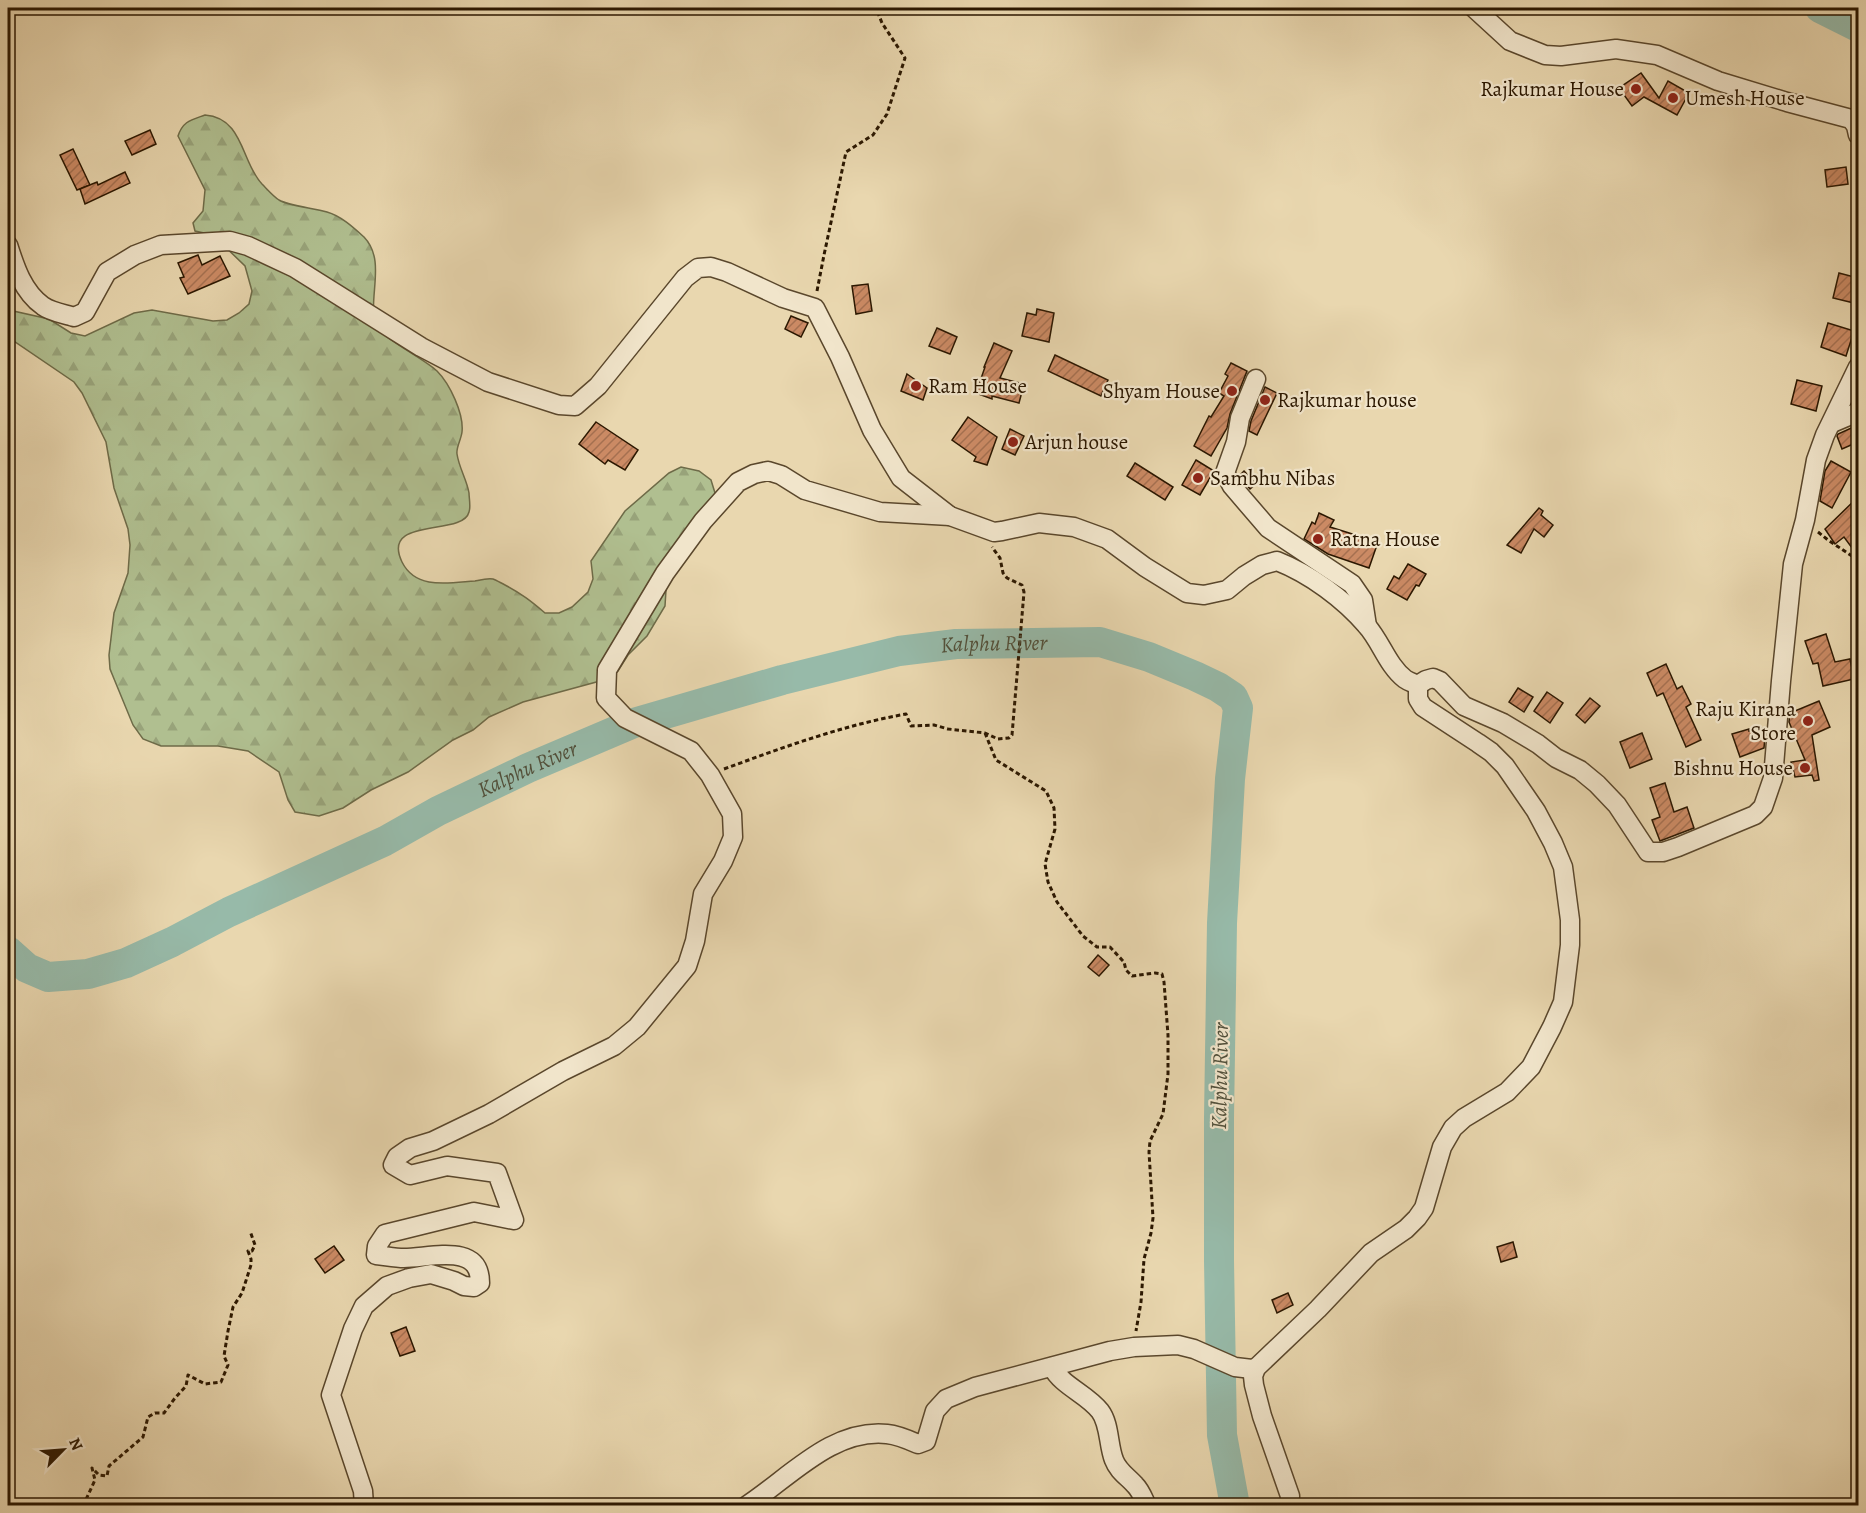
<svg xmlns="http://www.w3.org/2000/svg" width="1866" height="1513" font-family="Alegreya,serif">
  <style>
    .forest { fill: url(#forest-firs); stroke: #6e6b48; stroke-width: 1.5 }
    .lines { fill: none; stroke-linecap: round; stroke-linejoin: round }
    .river { stroke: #97baa9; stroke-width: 30 }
    .building { fill: url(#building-hatch); stroke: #2b1700; stroke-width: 1.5 }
    .minor-casing { stroke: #5a472c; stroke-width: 21 }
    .path { stroke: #2b1700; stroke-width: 3; stroke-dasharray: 4.5 3; stroke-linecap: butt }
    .minor { stroke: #f1e5cb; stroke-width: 18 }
    .poi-dot { fill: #8f2418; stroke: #f1e5cb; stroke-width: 2 }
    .labels { text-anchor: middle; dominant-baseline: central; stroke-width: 4.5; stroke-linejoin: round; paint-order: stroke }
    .poi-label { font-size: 21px; fill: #2b1700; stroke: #f1e5cb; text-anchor: start }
    .water-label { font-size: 22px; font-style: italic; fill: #51503b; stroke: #f1e5cb }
  </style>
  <defs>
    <pattern id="forest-firs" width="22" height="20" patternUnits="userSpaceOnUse" patternTransform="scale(1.5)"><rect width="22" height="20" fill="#b0bf90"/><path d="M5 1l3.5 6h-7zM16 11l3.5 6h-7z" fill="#98a37a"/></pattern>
    <pattern id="building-hatch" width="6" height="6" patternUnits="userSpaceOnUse" patternTransform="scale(1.5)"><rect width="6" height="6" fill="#cb8a64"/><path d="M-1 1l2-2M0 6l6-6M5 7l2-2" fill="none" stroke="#a57050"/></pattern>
  </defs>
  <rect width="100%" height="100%" fill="#e9d7af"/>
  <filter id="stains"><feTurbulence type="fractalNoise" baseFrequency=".00333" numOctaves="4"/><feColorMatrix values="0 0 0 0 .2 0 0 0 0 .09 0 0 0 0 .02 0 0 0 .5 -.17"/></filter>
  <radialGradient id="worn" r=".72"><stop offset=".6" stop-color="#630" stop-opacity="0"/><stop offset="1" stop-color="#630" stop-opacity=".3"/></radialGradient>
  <path class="forest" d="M 205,115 C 244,118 241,162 262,184 C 267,189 273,196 279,200 C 289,206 314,208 327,212 C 341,216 353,227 364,237 C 387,261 367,298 376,325 C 380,337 425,359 437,371 C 450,384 464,414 462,432 C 461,440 456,447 457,454 C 459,468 467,480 469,493 C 469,498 471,507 469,512 C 463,537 380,516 402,562 C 416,590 448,583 475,581 C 480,580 487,578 493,579 C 496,580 501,583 505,585 C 522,594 531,601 545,613 L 559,613 L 572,607 L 588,592 L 593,579 L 591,561 L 625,511 L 669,473 L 681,467 L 699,471 L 711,480 L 715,493 L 696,526 L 670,551 L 663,564 L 660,572 L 666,590 L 665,606 L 647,636 L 628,655 L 618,671 L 600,681 L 523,702 L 489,717 L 473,730 L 453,740 L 408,772 L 371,790 L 343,808 L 319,816 L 295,812 L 288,800 L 279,772 L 248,751 L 218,746 L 161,746 L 143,739 L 133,725 L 110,669 L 109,655 L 114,613 L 128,573 L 130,545 L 128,529 L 114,488 L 106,442 L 82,393 L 74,382 L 8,337 L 8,308 L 9,310 L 49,319 L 71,333 L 85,336 L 134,313 L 152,310 L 213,321 L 227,320 L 239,313 L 249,304 L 252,291 L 245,266 L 213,235 L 195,231 L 193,223 L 203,211 L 205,190 L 178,136 C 183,121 191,120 205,115 Z"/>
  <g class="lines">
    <g class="river">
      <path d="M 1820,8 L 1858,27"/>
      <path id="s1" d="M 8,951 L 27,968 L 48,977 L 88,974 L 126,963 L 172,942 L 229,912 L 385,841 L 438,811 L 528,768 L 634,723 L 782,680 L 899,651 L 956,644 L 1100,642 L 1149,657 L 1195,676 L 1218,687 L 1233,697 L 1238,708 L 1230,779 L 1222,923 L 1219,1118 L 1219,1261 L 1222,1435 L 1235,1506"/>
    </g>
  </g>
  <g class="building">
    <path d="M 1641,73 L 1659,98 L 1668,81 L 1689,93 L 1677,115 L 1644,97 L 1632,106 L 1619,88 Z"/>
    <path d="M 150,130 L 156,144 L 132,155 L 125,141 Z"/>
    <path d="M 73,149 L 90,185 L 77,190 L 60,155 Z"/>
    <path d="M 1846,167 L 1848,184 L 1827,187 L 1825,170 Z"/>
    <path d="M 125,172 L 130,183 L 85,204 L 80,189 L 97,182 L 98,185 Z"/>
    <path d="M 198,255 L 202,265 L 220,256 L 230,276 L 188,294 L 180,278 L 184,277 L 178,263 Z"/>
    <path d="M 1839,273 L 1858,278 L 1854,303 L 1833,298 Z"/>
    <path d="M 868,284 L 872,311 L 856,314 L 852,286 Z"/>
    <path d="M 1037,309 L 1054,313 L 1049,342 L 1022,336 L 1027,313 L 1036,315 Z"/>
    <path d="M 791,316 L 808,323 L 801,337 L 785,329 Z"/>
    <path d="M 1828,323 L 1854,331 L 1846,356 L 1821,347 Z"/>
    <path d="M 937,328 L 957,337 L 950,354 L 929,346 Z"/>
    <path d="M 994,343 L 1012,351 L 1000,378 L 1024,384 L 1019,403 L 992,396 L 992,399 L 976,393 L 985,367 L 984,367 Z"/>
    <path d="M 1055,355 L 1108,380 L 1101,396 L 1048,371 Z"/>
    <path d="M 1231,363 L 1247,371 L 1230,414 L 1227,428 L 1211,456 L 1194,446 L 1209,416 L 1211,417 L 1224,396 L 1219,393 L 1228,376 L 1225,374 Z"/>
    <path d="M 907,374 L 927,388 L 923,400 L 901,391 Z"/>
    <path d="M 1797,380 L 1822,386 L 1816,411 L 1791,404 Z"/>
    <path d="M 1265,387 L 1277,393 L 1257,435 L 1249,431 L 1251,421 Z"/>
    <path d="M 968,417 L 997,437 L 987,465 L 974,461 L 976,457 L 952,440 Z"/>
    <path d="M 596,422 L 638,450 L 625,470 L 608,460 L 605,464 L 579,444 Z"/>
    <path d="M 1858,425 L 1858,442 L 1842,449 L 1837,436 L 1838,434 Z"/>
    <path d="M 1010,429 L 1024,436 L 1015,455 L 1002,449 Z"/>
    <path d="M 1196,460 L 1214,471 L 1200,495 L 1182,485 Z"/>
    <path d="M 1831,461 L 1851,472 L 1832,508 L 1820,501 L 1825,471 Z"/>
    <path d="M 1135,463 L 1173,487 L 1165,500 L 1127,476 Z"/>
    <path d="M 1244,471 L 1256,484 L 1250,489 L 1239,476 Z"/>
    <path d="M 1858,497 L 1858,556 L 1844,537 L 1835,544 L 1825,529 Z"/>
    <path d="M 1539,508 L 1543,511 L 1541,515 L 1553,525 L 1544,537 L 1534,529 L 1521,553 L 1507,545 Z"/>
    <path d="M 1319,513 L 1334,520 L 1330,527 L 1378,542 L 1369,568 L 1328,554 L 1304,539 L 1312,522 L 1315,524 Z"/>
    <path d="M 1408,564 L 1426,574 L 1419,586 L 1416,585 L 1407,600 L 1387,589 L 1394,576 L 1399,579 Z"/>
    <path d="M 1826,634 L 1835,662 L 1850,659 L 1854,679 L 1823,686 L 1818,663 L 1813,664 L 1805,641 Z"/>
    <path d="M 1666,664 L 1677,689 L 1682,686 L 1691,704 L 1686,707 L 1701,740 L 1686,747 L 1663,693 L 1657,696 L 1647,673 Z"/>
    <path d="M 1518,688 L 1533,697 L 1524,712 L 1509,702 Z"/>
    <path d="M 1547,692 L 1563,703 L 1550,723 L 1534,711 Z"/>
    <path d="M 1590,698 L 1600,706 L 1585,723 L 1576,715 Z"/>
    <path d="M 1819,701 L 1830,727 L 1812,735 L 1819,780 L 1814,781 L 1812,775 L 1795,777 L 1791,762 L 1805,760 L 1789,722 L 1790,713 Z"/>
    <path d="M 1762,728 L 1765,736 L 1764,748 L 1740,757 L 1732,734 L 1749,729 L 1749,731 Z"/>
    <path d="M 1642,733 L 1652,759 L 1630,768 L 1620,742 Z"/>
    <path d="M 1665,783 L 1674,812 L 1687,807 L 1694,828 L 1660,841 L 1652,820 L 1660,817 L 1650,788 Z"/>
    <path d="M 1098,955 L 1109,965 L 1099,976 L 1088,967 Z"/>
    <path d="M 1513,1242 L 1517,1257 L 1501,1262 L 1497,1247 Z"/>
    <path d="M 334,1246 L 344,1260 L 325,1273 L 315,1259 Z"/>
    <path d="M 1288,1293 L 1293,1305 L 1277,1313 L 1272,1300 Z"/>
    <path d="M 406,1327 L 415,1351 L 400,1356 L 391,1333 Z"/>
  </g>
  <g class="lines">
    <g class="minor-casing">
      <g id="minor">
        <path d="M 1474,8 L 1510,41 L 1545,55 L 1561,56 L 1616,49 L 1657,55 L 1718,81 L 1787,102 L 1851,119 L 1856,126 L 1858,135"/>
        <path d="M 8,245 C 15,267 23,292 43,306 C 51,312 65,314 74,317 L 85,312 L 107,272 L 135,255 L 161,245 L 230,241 L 248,246 L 295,268 L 421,347 L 488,382 L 559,405 L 575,406 L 598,386 L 685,278 L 698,268 L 711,267 L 727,272 L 783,298 L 815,308 L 840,357 L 872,430 L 901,478 L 950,516"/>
        <path d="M 1256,379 L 1240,418 L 1236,442 L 1225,473 L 1232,486 L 1268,528 L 1352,584 L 1363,600 L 1367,626"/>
        <path d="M 1832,423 L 1858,412"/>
        <path d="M 1418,685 L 1426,680 L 1433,678 L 1440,681 L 1464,706 L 1503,723 L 1538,744 L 1556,758 L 1580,770 L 1597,784 L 1617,805 L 1648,852 L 1663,852 L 1678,847 L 1755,815 L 1763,807 L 1773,778 L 1781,681 L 1793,564 L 1805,520 L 1816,460 L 1825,435 L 1858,367"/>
        <path d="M 1052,1367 C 1062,1386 1087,1394 1100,1411 C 1110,1424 1108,1445 1114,1460 C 1118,1471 1128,1477 1135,1485 C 1141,1491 1143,1498 1147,1506"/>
        <path d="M 364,1506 L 363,1491 L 331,1395 L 353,1329 L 364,1306 L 387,1286 L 409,1278 L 431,1274 L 454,1281 L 464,1286 L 474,1287 L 480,1283 C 480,1242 430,1258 404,1258 C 395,1258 386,1256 376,1255 L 377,1246 L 385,1234 L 474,1212 L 514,1220 L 497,1173 L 447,1166 L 410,1175 L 393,1165 L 397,1157 L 410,1148 L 433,1141 L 489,1114 L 563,1071 L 614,1046 L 637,1027 L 687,966 L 695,941 L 703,894 L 723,861 L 733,837 L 732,814 L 710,775 L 691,751 L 625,718 L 606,698 L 607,670 L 665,573 L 703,521 L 738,482 L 754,474 L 768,471 L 781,475 L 805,490 L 880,512 L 950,516 L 994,532 L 1002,531 L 1039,523 L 1074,527 L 1107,539 L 1145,567 L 1187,593 L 1204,595 L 1227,590 L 1244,576 L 1262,565 L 1277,561 C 1310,574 1344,599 1367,626 C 1381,642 1388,666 1405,679 C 1409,682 1414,683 1418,685"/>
        <path d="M 746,1506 C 788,1479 832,1428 887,1434 C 898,1435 909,1440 918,1444 L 926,1441 L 935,1411 L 946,1399 L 975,1387 L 1110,1351 L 1134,1347 L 1178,1345 L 1194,1349 L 1235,1367 L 1252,1369 L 1256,1368"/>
        <path d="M 1289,1506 L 1290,1496 L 1262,1416 L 1254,1385 L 1253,1376 L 1256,1368 L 1318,1309 L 1371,1253 L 1406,1229 L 1417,1218 L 1424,1208 L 1442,1147 L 1453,1128 L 1464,1118 L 1507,1092 L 1531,1067 L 1552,1027 L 1563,1002 L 1570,945 L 1570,920 L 1563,867 L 1553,843 L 1536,811 L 1505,766 L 1491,752 L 1478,743 L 1423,707 L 1418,699 L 1418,685"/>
      </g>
    </g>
    <g class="path">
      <path d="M 817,291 L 824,255 L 846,152 L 873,135 L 887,114 L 905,58 L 882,23 L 876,8"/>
      <path d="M 1818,532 L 1828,540 L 1858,560"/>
      <path d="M 985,733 L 996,760 L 1046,791 L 1054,808 L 1055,829 L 1045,864 L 1048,882 L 1057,902 L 1083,936 L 1097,947 L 1110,947 L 1124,962 L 1126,970 L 1132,976 L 1155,973 L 1162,974 L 1164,982 L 1168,1035 L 1168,1074 L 1163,1114 L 1150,1141 L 1149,1152 L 1153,1218 L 1151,1233 L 1144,1259 L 1141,1302 L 1136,1331"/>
      <path d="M 724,769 C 784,747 844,725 906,714 L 911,726 L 934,725 L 948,729 L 985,733 L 998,739 L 1009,738 L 1012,735 L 1024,592 L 1022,585 L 1007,578 L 1003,573 L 1000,558 L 992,547"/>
      <path d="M 83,1506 L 95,1480 L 92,1468 L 99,1475 L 107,1476 L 109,1466 L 143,1437 L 148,1417 L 155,1413 L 164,1413 L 175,1398 L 186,1386 L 188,1375 L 205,1384 L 221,1382 L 228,1365 L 224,1356 L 228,1331 L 233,1307 L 242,1293 L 251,1265 L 251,1259 L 248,1251 L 252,1251 L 255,1245 L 250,1231"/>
    </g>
    <use href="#minor" class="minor"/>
  </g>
  <g class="poi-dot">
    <circle cx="1636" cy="89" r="6"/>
    <circle cx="1673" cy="98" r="6"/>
    <circle cx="916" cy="386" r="6"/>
    <circle cx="1232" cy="391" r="6"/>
    <circle cx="1265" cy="400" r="6"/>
    <circle cx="1013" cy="442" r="6"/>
    <circle cx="1198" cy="478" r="6"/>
    <circle cx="1318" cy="539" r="6"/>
    <circle cx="1808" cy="721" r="6"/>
    <circle cx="1805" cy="768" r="6"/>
  </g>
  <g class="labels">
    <g class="poi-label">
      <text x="1624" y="89" text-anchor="end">Rajkumar House</text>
      <text x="1685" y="98">Umesh House</text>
      <text x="928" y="386">Ram House</text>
      <text x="1220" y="391" text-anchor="end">Shyam House</text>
      <text x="1277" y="400">Rajkumar house</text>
      <text x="1025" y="442">Arjun house</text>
      <text x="1210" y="478">Sambhu Nibas</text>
      <text x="1330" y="539">Ratna House</text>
      <text x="1796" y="709" text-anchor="end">Raju Kirana<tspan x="1796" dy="24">Store</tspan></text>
      <text x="1793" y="768" text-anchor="end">Bishnu House</text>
    </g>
    <g class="water-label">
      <text stroke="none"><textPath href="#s1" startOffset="1060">Kalphu River</textPath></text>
      <text stroke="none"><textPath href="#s1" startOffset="574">Kalphu River</textPath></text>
      <text transform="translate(1220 1076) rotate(-89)">Kalphu River</text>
    </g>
  </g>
  <rect width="1866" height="1513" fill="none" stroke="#e9d7af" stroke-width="30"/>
  <rect x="9" y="9" width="1848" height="1495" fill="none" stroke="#2b1700" stroke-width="3"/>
  <rect x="15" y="15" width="1836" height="1483" fill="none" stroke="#2b1700" stroke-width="1.5"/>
  <g transform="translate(63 1450) rotate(65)" stroke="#f1e5cb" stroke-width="4.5" paint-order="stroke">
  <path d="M0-4.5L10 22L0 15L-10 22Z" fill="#2b1700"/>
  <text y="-9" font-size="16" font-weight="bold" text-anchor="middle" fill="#2b1700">N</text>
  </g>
  <rect width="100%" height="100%" filter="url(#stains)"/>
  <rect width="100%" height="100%" fill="url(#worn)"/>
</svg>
